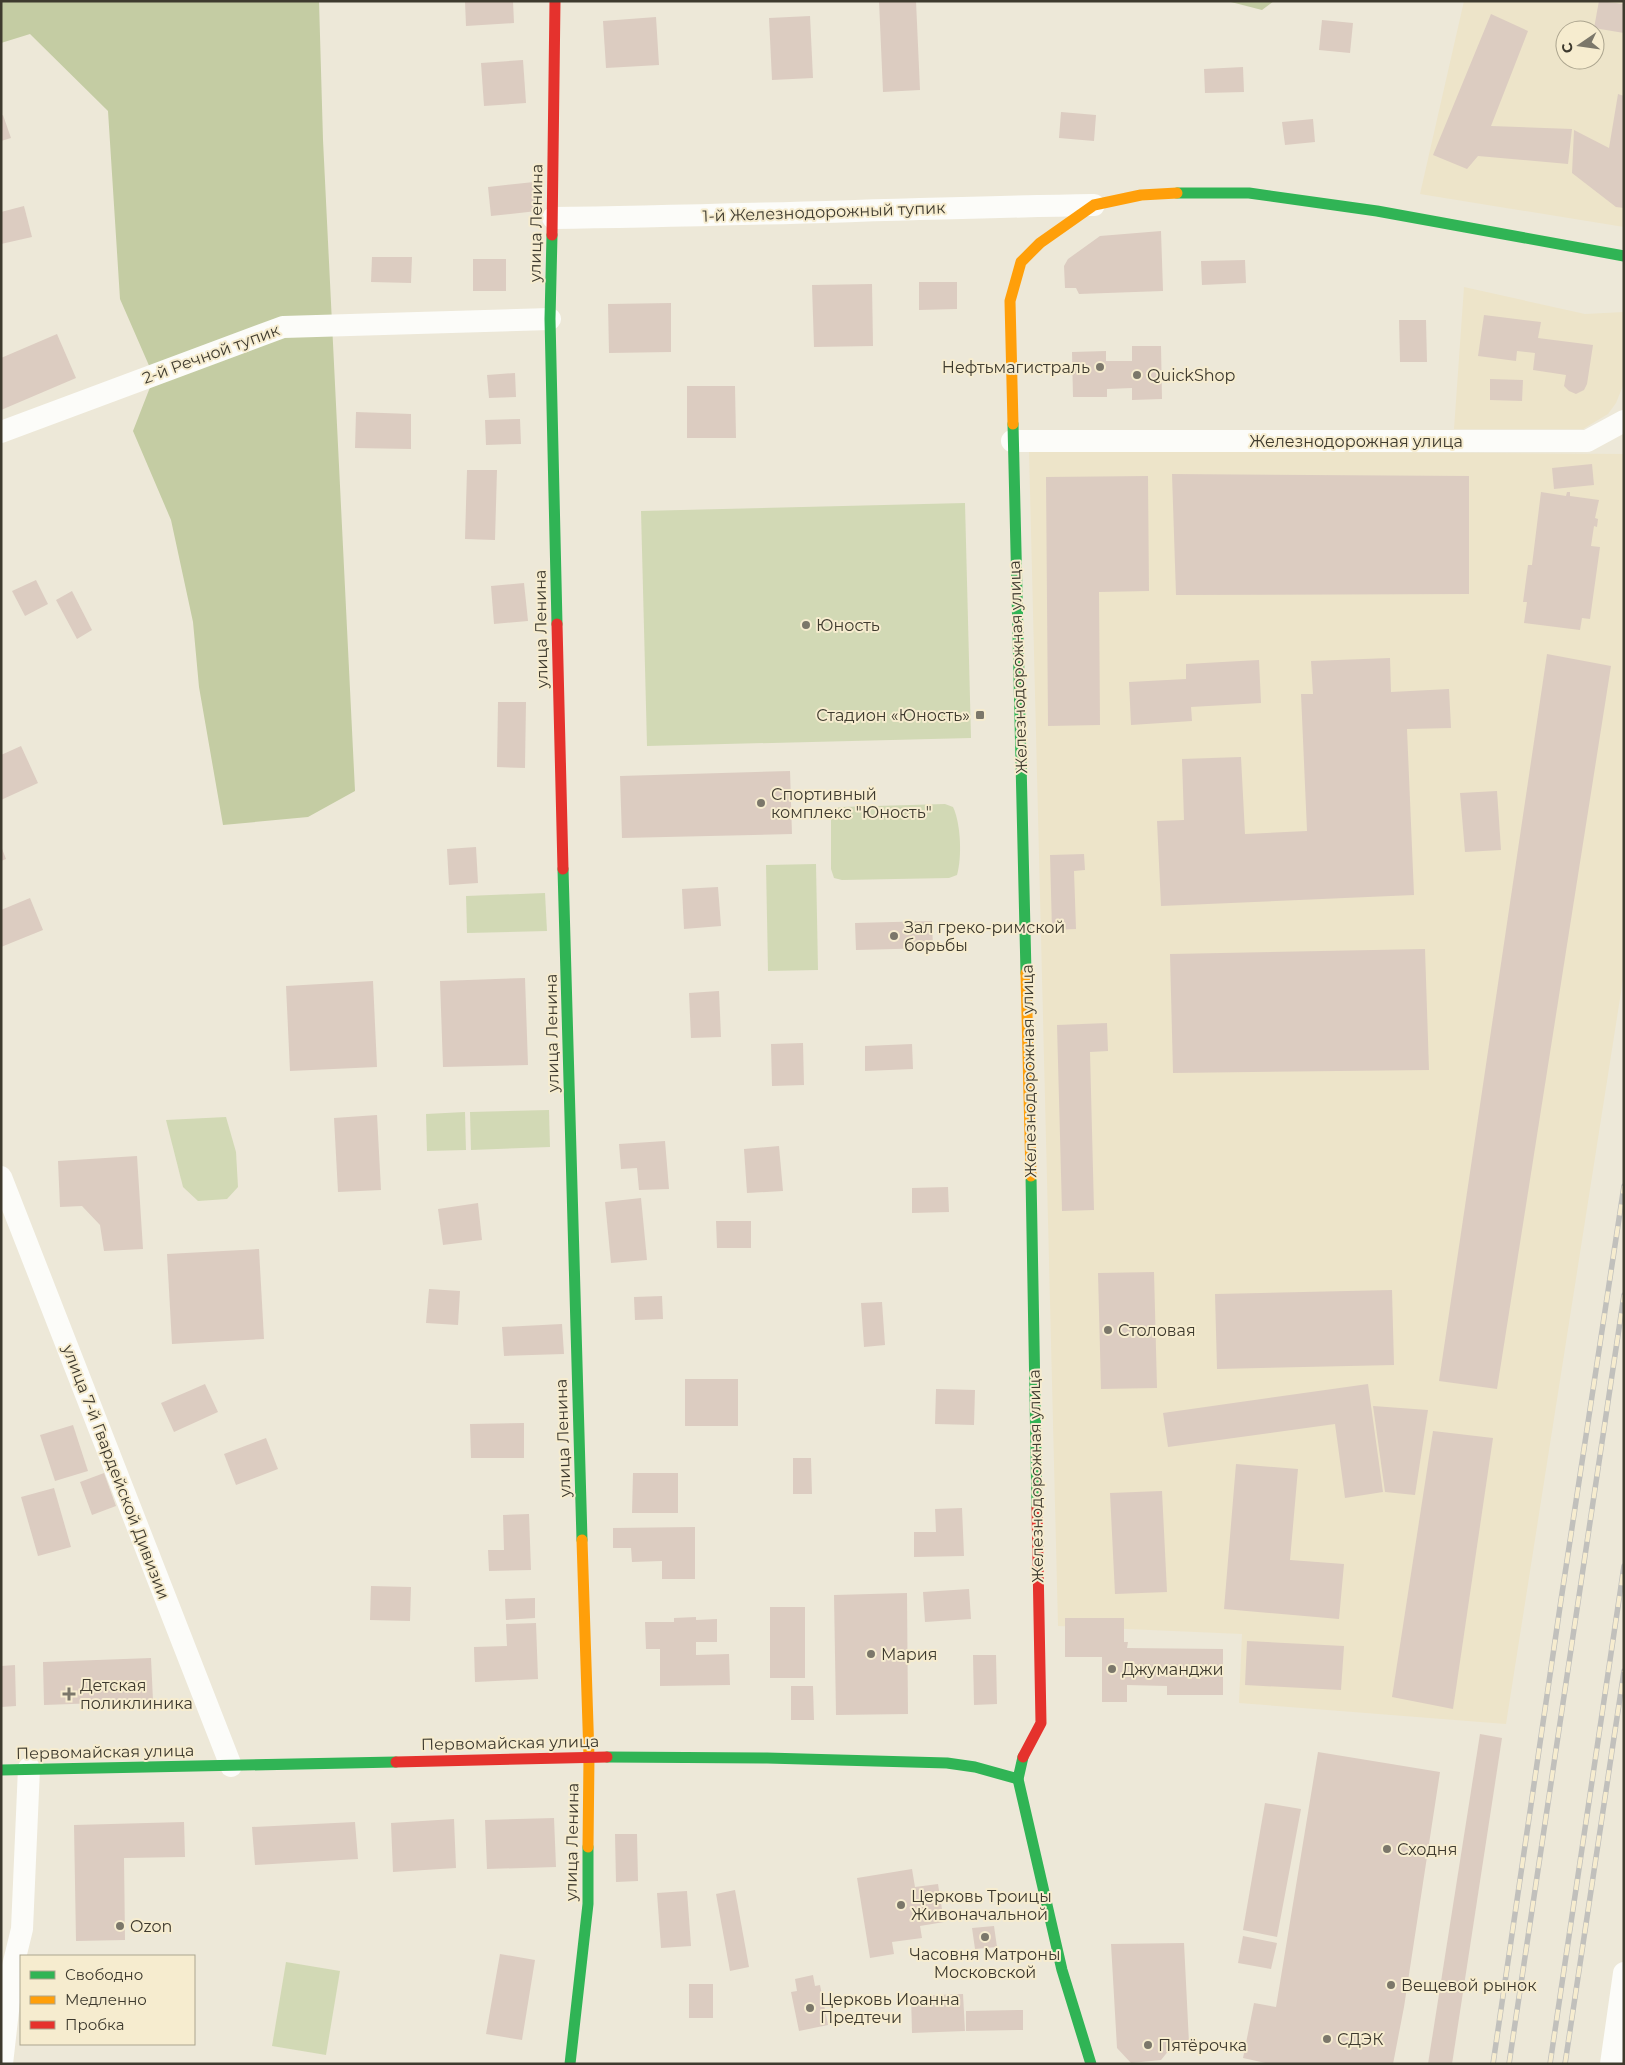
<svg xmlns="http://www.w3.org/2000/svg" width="1625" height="2065" font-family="Montserrat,sans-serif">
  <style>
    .built { fill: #ede4c9; fill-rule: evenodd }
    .green { fill: #d2d9b5 }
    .forest { fill: #c4cca3 }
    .building { fill: #dcccc1 }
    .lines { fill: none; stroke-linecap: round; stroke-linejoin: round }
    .street { stroke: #fcfcf9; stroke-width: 22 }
    .fast { stroke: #30b455; stroke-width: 11 }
    .slow { stroke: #ff9f0a; stroke-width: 11 }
    .jam { stroke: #e5322d; stroke-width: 11 }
    .rail-casing { stroke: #c1c0bc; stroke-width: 5.5 }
    .rail { stroke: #f6eccf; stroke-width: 4; stroke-dasharray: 11; stroke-linecap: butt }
    .poi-dot { fill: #7b776a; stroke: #f6eccf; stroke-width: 2 }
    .labels { text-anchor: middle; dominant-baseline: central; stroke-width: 4; stroke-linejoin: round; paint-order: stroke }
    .street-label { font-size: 16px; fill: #3e3a2e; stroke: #f6eccf }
    .poi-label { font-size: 16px; fill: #3e3a2e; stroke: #f6eccf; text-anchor: start }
  </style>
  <rect width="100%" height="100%" fill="#ede8d8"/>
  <g class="built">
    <path d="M 1464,1 L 1624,1 L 1624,227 L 1420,194 ZM 1565,30 L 1595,30 L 1595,60 L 1565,60 Z"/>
    <path d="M 1464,287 L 1585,314 L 1624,312 L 1624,383 L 1616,403 L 1608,414 L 1583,429 L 1454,429 Z"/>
    <path d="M 1029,450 L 1624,454 L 1624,973 L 1506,1724 L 1239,1703 L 1242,1634 L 1058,1626 Z"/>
  </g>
  <g class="green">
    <path d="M 965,503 L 971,738 L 647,746 L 641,511 Z"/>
    <path d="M 945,804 L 953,807 C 961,824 962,857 957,875 L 949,878 L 842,880 L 834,878 L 831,869 L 831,810 L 840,807 Z"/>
    <path d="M 816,864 L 818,970 L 768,971 L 766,865 Z"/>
    <path d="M 545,893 L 547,931 L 467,933 L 466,896 Z"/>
    <path d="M 549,1110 L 550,1147 L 471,1150 L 470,1112 Z"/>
    <path d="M 465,1112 L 466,1150 L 427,1151 L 426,1114 Z"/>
    <path d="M 226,1117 L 236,1152 L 238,1187 L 227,1199 L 198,1201 L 183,1187 L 166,1120 Z"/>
    <path d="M 286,1962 L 340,1971 L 326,2055 L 272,2046 Z"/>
  </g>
  <g class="forest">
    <path d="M 1,1 L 319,1 L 323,140 L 355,791 L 308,817 L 223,825 L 199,687 L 193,622 L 171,520 L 133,431 L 154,377 L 120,299 L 108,111 L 30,34 L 1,43 Z"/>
    <path d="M 1227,1 L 1274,1 L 1262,10 Z"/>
  </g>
  <g class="building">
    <path d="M 465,1 L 513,1 L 514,23 L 466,26 Z"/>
    <path d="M 879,1 L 916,1 L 920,90 L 883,92 Z"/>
    <path d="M 1599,1 L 1624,4 L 1624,33 L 1594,28 Z"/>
    <path d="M 1491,14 L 1528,31 L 1491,126 L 1572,129 L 1568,164 L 1478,156 L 1467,169 L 1433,155 Z"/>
    <path d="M 810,16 L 813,78 L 772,80 L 769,18 Z"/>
    <path d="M 656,17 L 659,65 L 606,68 L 603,21 Z"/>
    <path d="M 1322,20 L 1353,23 L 1350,53 L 1319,50 Z"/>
    <path d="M 523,60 L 526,103 L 484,106 L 481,63 Z"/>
    <path d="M 1243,67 L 1244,92 L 1205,93 L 1204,69 Z"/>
    <path d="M 1618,94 L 1624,96 L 1624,208 L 1616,207 L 1572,173 L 1574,130 L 1609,148 Z"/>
    <path d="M 1061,112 L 1096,115 L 1094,141 L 1059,138 Z"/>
    <path d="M 3,115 L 11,138 L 1,141 L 1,116 Z"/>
    <path d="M 1313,119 L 1315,142 L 1285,145 L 1282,122 Z"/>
    <path d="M 534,182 L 537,211 L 491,216 L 488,187 Z"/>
    <path d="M 24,206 L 32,237 L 1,244 L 1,212 Z"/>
    <path d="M 1161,231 L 1163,291 L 1079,294 L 1076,288 L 1065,288 L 1064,266 L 1068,259 L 1100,236 Z"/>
    <path d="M 372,257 L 412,257 L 411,283 L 371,282 Z"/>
    <rect x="473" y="259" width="33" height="32"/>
    <path d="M 1245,260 L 1246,283 L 1202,285 L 1201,261 Z"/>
    <path d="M 919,282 L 957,282 L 957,309 L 919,310 Z"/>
    <path d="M 872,284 L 873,346 L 814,347 L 812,285 Z"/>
    <path d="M 671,303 L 671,352 L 609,353 L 608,304 Z"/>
    <path d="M 1484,315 L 1541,322 L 1538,338 L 1593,345 L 1587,384 L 1584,390 L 1576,394 L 1569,391 L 1564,386 L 1566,375 L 1533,370 L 1535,353 L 1517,351 L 1516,361 L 1478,356 Z"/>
    <path d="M 1399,320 L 1426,320 L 1427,362 L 1400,362 Z"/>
    <path d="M 57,334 L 76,378 L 1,410 L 1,358 Z"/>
    <path d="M 1132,346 L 1161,346 L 1162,399 L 1132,400 L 1132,388 L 1107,389 L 1107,397 L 1073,397 L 1072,352 L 1106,351 L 1106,361 L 1132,361 Z"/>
    <path d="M 515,373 L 516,397 L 489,398 L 487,375 Z"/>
    <path d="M 1490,379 L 1523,380 L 1522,401 L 1490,400 Z"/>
    <path d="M 687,386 L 735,386 L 736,438 L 687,438 Z"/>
    <path d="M 356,412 L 411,414 L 411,449 L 355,448 Z"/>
    <path d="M 520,419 L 521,444 L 486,445 L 485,420 Z"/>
    <path d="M 1592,464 L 1594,485 L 1554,489 L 1552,468 Z"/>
    <path d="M 467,470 L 497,470 L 495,540 L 465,539 Z"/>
    <path d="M 1172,474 L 1469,476 L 1469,594 L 1176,595 Z"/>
    <path d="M 1148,476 L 1149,591 L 1099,592 L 1100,725 L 1048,726 L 1046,477 Z"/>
    <path d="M 1541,492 L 1566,496 L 1567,492 L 1570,492 L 1570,496 L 1599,500 L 1595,518 L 1598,519 L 1597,527 L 1594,526 L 1591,546 L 1600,547 L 1590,619 L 1582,618 L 1580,630 L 1524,623 L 1527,602 L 1523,602 L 1528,565 L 1532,565 Z"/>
    <path d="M 36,580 L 48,604 L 25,616 L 12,591 Z"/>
    <path d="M 524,583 L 528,621 L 494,624 L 491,586 Z"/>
    <path d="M 72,591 L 92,630 L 77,639 L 56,600 Z"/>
    <path d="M 1547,654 L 1611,666 L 1497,1389 L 1439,1381 Z"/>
    <path d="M 1390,658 L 1391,692 L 1449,689 L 1451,728 L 1407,729 L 1414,895 L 1161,906 L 1157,821 L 1184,820 L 1182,759 L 1241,757 L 1245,834 L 1307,831 L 1301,694 L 1313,694 L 1311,661 Z"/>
    <path d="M 1259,660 L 1261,703 L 1191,707 L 1192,721 L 1131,725 L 1129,682 L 1186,679 L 1186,664 Z"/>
    <path d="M 498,702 L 526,702 L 525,768 L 497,767 Z"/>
    <path d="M 21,746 L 38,783 L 1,800 L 1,755 Z"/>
    <path d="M 790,771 L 792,834 L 622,838 L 620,776 Z"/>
    <path d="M 1497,791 L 1501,850 L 1465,852 L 1460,793 Z"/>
    <path d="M 1,846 L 6,859 L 1,861 Z"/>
    <path d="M 476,847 L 478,883 L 449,885 L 447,849 Z"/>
    <path d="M 1084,854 L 1085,870 L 1074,871 L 1076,929 L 1052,930 L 1050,855 Z"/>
    <path d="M 718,887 L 721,926 L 684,929 L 682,889 Z"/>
    <path d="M 30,898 L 43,930 L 1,947 L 1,910 Z"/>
    <path d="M 932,921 L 933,948 L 856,950 L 855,923 Z"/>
    <path d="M 1425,949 L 1429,1070 L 1173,1073 L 1170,954 Z"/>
    <path d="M 525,978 L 528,1065 L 443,1067 L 440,981 Z"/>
    <path d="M 373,981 L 377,1067 L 290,1071 L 286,986 Z"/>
    <path d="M 719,991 L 721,1037 L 691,1038 L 689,993 Z"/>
    <path d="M 1107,1023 L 1108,1051 L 1090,1052 L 1094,1210 L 1062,1211 L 1057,1025 Z"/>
    <path d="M 803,1043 L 804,1085 L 772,1086 L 771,1044 Z"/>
    <path d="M 912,1044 L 913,1069 L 865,1071 L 865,1046 Z"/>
    <path d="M 377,1115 L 381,1190 L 338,1192 L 334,1118 Z"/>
    <path d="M 665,1141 L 669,1189 L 639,1190 L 637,1168 L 621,1169 L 619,1144 Z"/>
    <path d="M 779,1146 L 783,1191 L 747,1193 L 744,1149 Z"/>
    <path d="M 137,1156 L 143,1249 L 104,1251 L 100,1225 L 82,1206 L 60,1207 L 58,1161 Z"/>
    <path d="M 948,1187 L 949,1212 L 912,1213 L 912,1188 Z"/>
    <path d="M 641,1198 L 647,1260 L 611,1263 L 605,1202 Z"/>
    <path d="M 478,1203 L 482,1240 L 443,1245 L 438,1209 Z"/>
    <path d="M 716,1221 L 751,1221 L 751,1248 L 717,1248 Z"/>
    <path d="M 259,1249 L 264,1339 L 172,1344 L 167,1254 Z"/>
    <path d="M 1154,1272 L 1157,1388 L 1101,1389 L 1098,1273 Z"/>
    <path d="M 429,1289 L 460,1291 L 458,1325 L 426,1323 Z"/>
    <path d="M 1392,1290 L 1394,1365 L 1217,1369 L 1215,1294 Z"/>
    <path d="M 662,1296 L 663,1319 L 635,1320 L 634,1297 Z"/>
    <path d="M 882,1302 L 885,1345 L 864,1347 L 861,1303 Z"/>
    <path d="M 562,1324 L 564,1354 L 504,1356 L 502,1327 Z"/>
    <rect x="685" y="1379" width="53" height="47"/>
    <path d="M 205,1384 L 218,1412 L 174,1432 L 161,1403 Z"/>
    <path d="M 1368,1384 L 1383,1492 L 1345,1498 L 1335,1424 L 1168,1447 L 1163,1413 Z"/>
    <path d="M 936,1389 L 975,1390 L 974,1425 L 935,1424 Z"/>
    <path d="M 1373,1406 L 1428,1410 L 1415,1495 L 1385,1492 Z"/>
    <path d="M 524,1423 L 524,1458 L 471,1458 L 470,1424 Z"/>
    <path d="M 73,1425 L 88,1471 L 55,1481 L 40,1435 Z"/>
    <path d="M 1433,1431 L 1493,1438 L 1453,1709 L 1392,1697 Z"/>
    <path d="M 266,1438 L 278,1469 L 236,1485 L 224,1454 Z"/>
    <path d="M 793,1458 L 811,1458 L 812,1494 L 793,1494 Z"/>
    <path d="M 1236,1464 L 1298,1469 L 1290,1560 L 1344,1564 L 1339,1619 L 1224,1609 Z"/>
    <path d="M 104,1473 L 116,1506 L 92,1515 L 80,1482 Z"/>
    <path d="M 633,1473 L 678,1473 L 678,1513 L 632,1513 Z"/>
    <path d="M 54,1488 L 71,1547 L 38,1556 L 21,1497 Z"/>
    <path d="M 1162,1491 L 1167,1592 L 1115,1594 L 1110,1493 Z"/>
    <path d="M 962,1508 L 964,1556 L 914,1557 L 914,1532 L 936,1532 L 935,1509 Z"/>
    <path d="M 529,1514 L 531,1570 L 489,1571 L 488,1550 L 504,1550 L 503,1515 Z"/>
    <path d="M 695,1527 L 695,1579 L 662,1579 L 662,1561 L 632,1562 L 631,1548 L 613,1548 L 613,1528 Z"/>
    <path d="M 371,1586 L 411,1587 L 410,1621 L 370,1620 Z"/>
    <path d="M 969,1589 L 971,1619 L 925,1622 L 923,1592 Z"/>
    <path d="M 907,1593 L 908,1714 L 836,1715 L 834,1595 Z"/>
    <path d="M 535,1598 L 535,1618 L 506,1620 L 505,1599 Z"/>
    <rect x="770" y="1607" width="35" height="71"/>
    <path d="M 696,1617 L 696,1620 L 717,1619 L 717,1642 L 696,1642 L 696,1655 L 729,1654 L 730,1685 L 660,1686 L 660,1649 L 646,1649 L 645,1622 L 674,1622 L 674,1618 Z"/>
    <path d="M 1065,1618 L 1124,1618 L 1124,1642 L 1128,1642 L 1127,1648 L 1223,1649 L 1223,1695 L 1167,1695 L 1167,1686 L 1127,1685 L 1127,1702 L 1102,1702 L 1102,1657 L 1065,1657 Z"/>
    <path d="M 536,1623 L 538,1679 L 475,1682 L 474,1647 L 507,1646 L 506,1624 Z"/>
    <path d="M 1247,1641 L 1344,1646 L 1341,1690 L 1245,1685 Z"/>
    <path d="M 973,1655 L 996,1655 L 997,1704 L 974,1705 Z"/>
    <path d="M 151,1658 L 153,1701 L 44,1705 L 43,1662 Z"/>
    <path d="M 15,1665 L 16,1706 L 1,1707 L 1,1666 Z"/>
    <path d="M 791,1686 L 813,1686 L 814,1720 L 791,1720 Z"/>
    <path d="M 1480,1734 L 1502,1738 L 1452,2064 L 1428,2064 Z"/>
    <path d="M 1318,1752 L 1440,1772 L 1404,2007 L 1393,2064 L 1270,2064 L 1243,2058 L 1254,2003 L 1276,2007 Z"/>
    <path d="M 1265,1803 L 1301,1809 L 1277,1937 L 1243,1930 Z"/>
    <path d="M 554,1818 L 556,1867 L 487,1869 L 485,1820 Z"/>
    <path d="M 454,1819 L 456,1868 L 393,1872 L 391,1823 Z"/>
    <path d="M 184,1822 L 185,1857 L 124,1858 L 125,1940 L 76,1941 L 74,1825 Z"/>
    <path d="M 355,1822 L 358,1859 L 255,1865 L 252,1827 Z"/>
    <path d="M 615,1834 L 637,1834 L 638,1881 L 616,1882 Z"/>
    <path d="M 912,1869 L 915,1887 L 938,1884 L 944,1922 L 920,1926 L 922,1938 L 892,1942 L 894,1954 L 870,1958 L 857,1878 Z"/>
    <path d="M 735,1890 L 749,1967 L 730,1971 L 716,1894 Z"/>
    <path d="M 687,1891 L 691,1946 L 661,1948 L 657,1893 Z"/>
    <path d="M 994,1926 L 997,1947 L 975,1949 L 972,1928 Z"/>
    <path d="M 1243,1936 L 1277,1943 L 1271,1969 L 1238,1963 Z"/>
    <path d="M 1184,1943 L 1189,2043 L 1174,2044 L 1161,2060 L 1131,2063 L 1117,2048 L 1111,1944 Z"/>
    <path d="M 500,1954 L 535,1960 L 522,2040 L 486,2034 Z"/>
    <path d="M 813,1975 L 815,1986 L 820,1985 L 828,2025 L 799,2031 L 791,1992 L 797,1991 L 795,1979 Z"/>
    <rect x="689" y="1984" width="24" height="34"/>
    <path d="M 963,1994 L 965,2031 L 912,2033 L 911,1996 Z"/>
    <path d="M 1023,2010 L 1023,2030 L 966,2031 L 966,2011 Z"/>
  </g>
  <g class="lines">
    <g class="street">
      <path d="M 553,218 C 734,216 914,208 1094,205"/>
      <path d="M 1,432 L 283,327 L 550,319"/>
      <path d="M 1012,441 L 1587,441 L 1624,421"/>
      <path d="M 1,1177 L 231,1766"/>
      <path d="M 2,2064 L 13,1966 L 22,1929 L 29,1768"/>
      <path d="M 1611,2064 L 1624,1973"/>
    </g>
    <g class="fast">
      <path d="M 1177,193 L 1249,193 L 1377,211 L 1624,256"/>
      <path d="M 552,235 L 550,319 L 557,624"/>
      <path d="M 1013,424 L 1026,973"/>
      <path d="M 563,869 L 582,1540"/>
      <path d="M 1031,1176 L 1037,1508"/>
      <path d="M 607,1757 L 767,1758 L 947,1763 L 975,1767 L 1018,1779"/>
      <path d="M 1023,1757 L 1018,1779 L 1062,1970 L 1091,2064"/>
      <path d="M 1,1770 L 396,1762"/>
      <path d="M 570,2064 L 588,1904 L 588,1847"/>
    </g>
    <g class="slow">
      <path d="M 1013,424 L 1010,301 L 1021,262 L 1040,243 L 1094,205 L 1141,195 L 1177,193"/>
      <path d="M 1026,973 L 1031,1176"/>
      <path d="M 582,1540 L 589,1757 L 588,1847"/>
    </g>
    <g class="jam">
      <path d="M 552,235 L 555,1"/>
      <path d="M 557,624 L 563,869"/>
      <path d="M 1023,1757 L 1041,1723 L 1037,1508"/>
      <path d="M 396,1762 L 607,1757"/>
    </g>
    <g class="rail-casing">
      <g id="rail">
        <path d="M 1493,2064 L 1561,1600 L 1624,1186"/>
        <path d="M 1509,2064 L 1624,1295"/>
        <path d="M 1550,2064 L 1624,1566"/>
        <path d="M 1565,2064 L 1624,1671"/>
      </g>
    </g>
    <use href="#rail" class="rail"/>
  </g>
  <g class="poi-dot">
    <circle cx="1100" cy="367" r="5"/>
    <circle cx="1137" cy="375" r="5"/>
    <circle cx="806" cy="625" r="5"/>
    <rect x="975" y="710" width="10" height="10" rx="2.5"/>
    <circle cx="761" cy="803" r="5"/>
    <circle cx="894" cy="936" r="5"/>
    <circle cx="1108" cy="1330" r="5"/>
    <circle cx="871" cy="1654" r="5"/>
    <circle cx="1112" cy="1669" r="5"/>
    <path d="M66.5 1686.5h5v5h5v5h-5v5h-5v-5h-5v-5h5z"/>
    <circle cx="1387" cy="1849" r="5"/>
    <circle cx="901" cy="1905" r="5"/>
    <circle cx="120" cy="1926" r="5"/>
    <circle cx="985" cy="1937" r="5"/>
    <circle cx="1391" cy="1985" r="5"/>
    <circle cx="810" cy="2008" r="5"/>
    <circle cx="1327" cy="2039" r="5"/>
    <circle cx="1148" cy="2045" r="5"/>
  </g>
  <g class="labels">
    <g class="street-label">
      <text transform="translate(824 212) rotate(-2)">1-й Железнодорожный тупик</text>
      <text transform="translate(536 223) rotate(-89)">улица Ленина</text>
      <text transform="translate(211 354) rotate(-20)">2-й Речной тупик</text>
      <text x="1356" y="441">Железнодорожная улица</text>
      <text transform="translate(541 629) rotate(-91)">улица Ленина</text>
      <text transform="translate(1018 667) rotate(-92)">Железнодорожная улица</text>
      <text transform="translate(552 1033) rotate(-91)">улица Ленина</text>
      <text transform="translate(1029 1071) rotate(-91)">Железнодорожная улица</text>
      <text transform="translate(563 1438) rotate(-92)">улица Ленина</text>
      <text transform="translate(116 1472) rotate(69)">улица 7-й Гвардейской Дивизии</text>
      <text transform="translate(1036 1476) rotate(-91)">Железнодорожная улица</text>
      <text transform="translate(510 1743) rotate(-1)">Первомайская улица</text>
      <text transform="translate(105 1752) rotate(-1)">Первомайская улица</text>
      <text transform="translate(572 1842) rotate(-89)">улица Ленина</text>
    </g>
    <g class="poi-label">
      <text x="1090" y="367" text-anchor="end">Нефтьмагистраль</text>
      <text x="1147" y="375">QuickShop</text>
      <text x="816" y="625">Юность</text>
      <text x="970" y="715" text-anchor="end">Стадион «Юность»</text>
      <text x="771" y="794">Спортивный<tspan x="771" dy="18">комплекс "Юность"</tspan></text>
      <text x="904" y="927">Зал греко-римской<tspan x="904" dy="18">борьбы</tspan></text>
      <text x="1118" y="1330">Столовая</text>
      <text x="881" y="1654">Мария</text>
      <text x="1122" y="1669">Джуманджи</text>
      <text x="80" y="1685">Детская<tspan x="80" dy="18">поликлиника</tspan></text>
      <text x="1397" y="1849">Сходня</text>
      <text x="911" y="1896">Церковь Троицы<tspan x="911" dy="18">Живоначальной</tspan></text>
      <text x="130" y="1926">Ozon</text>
      <text x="985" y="1954" text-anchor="middle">Часовня Матроны<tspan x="985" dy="18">Московской</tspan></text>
      <text x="1401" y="1985">Вещевой рынок</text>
      <text x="820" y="1999">Церковь Иоанна<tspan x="820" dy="18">Предтечи</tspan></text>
      <text x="1337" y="2039">СДЭК</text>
      <text x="1158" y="2045">Пятёрочка</text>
    </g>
  </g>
  <rect width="1625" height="2065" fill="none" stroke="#3e3a2e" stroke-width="5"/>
  <rect x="20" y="1955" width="175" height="90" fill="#f6eccf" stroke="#aca58f"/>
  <rect x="30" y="1971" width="25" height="8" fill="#30b455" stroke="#aca58f"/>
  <text x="65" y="1980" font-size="15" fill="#3e3a2e">Свободно</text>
  <rect x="30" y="1996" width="25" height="8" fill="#ff9f0a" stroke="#aca58f"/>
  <text x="65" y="2005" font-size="15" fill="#3e3a2e">Медленно</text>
  <rect x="30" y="2021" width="25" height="8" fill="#e5322d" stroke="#aca58f"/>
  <text x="65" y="2030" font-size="15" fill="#3e3a2e">Пробка</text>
  <g transform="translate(1580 45) rotate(257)"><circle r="24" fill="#f6eccf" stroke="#aca58f"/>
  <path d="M0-4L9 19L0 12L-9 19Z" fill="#7b776a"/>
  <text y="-8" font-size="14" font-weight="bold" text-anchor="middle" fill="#3e3a2e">С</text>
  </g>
</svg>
